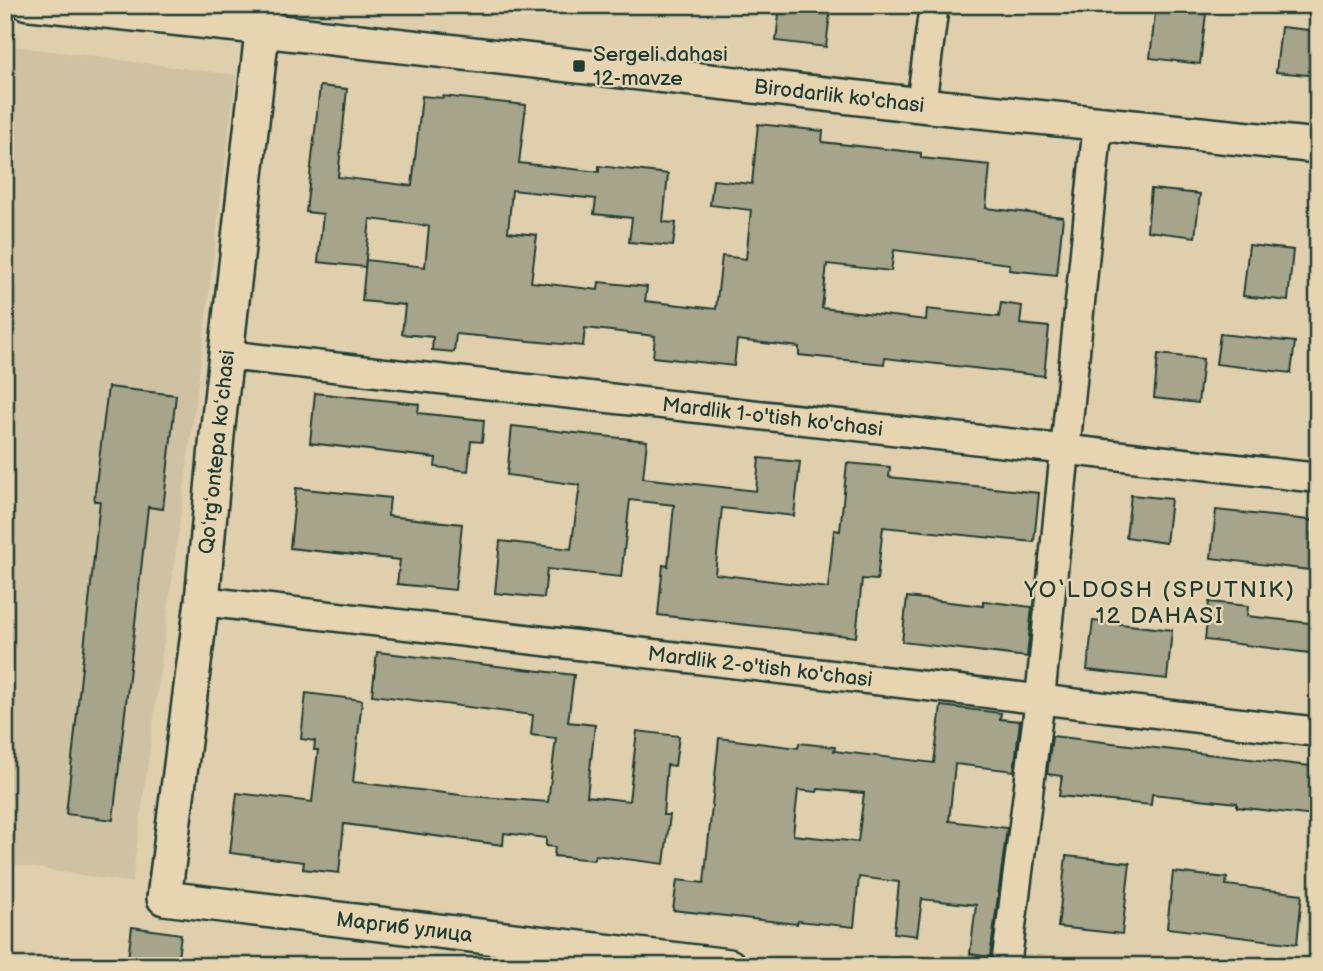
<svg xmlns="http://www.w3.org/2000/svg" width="1323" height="971" font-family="'Balsamiq Sans',sans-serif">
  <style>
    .built { fill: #cec2a2 }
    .building { fill: #a6a48a; stroke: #1f3d34; stroke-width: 2; fill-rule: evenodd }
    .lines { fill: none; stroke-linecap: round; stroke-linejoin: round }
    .minor-casing { stroke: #1f3d34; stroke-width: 33 }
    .tertiary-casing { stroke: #1f3d34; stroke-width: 38 }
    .minor { stroke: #e7d5b2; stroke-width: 28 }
    .tertiary { stroke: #e7d5b2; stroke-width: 33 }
    .poi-dot { fill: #1f3d34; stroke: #e7d5b2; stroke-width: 2.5 }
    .labels { text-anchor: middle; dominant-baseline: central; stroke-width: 5; stroke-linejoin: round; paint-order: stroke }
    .poi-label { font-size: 21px; fill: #1f3d34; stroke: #e7d5b2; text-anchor: start }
    .street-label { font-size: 21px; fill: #1f3d34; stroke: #e7d5b2 }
    .neighbourhood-label { font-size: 23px; letter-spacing: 2px; fill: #1f3d34; stroke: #e7d5b2 }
  </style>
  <rect width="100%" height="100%" fill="#dfcfad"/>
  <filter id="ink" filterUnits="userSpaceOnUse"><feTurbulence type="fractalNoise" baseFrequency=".0143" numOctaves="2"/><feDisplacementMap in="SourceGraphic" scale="14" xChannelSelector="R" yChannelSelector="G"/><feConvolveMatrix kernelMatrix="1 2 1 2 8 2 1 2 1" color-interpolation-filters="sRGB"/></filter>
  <g filter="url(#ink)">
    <path class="built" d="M 5,45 L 236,75 L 196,398 L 132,883 L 5,863 Z"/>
    <g class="building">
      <path d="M 780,5 L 831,5 L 826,47 L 776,41 Z"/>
      <path d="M 1156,5 L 1207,5 L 1200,64 L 1150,58 Z"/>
      <path d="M 1281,27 L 1318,31 L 1318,76 L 1276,72 Z"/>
      <path d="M 320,86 L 347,89 L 338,177 L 412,186 L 422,96 L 443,98 L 443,96 L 526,105 L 519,163 L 599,172 L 599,166 L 668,174 L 663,222 L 676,223 L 673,246 L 629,242 L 632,218 L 594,214 L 596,199 L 512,190 L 508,232 L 537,235 L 531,282 L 598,290 L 599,282 L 647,287 L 645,301 L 716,309 L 722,256 L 746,259 L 751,210 L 710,205 L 713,180 L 752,184 L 758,124 L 823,131 L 822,142 L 921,153 L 921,158 L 990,165 L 986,208 L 1063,217 L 1057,275 L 1009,270 L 1010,264 L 894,250 L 891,271 L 827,264 L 822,308 L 926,320 L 927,309 L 999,317 L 1001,303 L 1022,306 L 1020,324 L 1049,327 L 1044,376 L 885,358 L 884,364 L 799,355 L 799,347 L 737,340 L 734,366 L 653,357 L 655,336 L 585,328 L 583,346 L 456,334 L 454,352 L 432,350 L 433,337 L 402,334 L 405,305 L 362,301 L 366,260 L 425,267 L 429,226 L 370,219 L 365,267 L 318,262 L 323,214 L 306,212 Z"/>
      <path d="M 1151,189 L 1200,194 L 1195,237 L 1147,231 Z"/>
      <path d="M 1249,245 L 1293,250 L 1288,301 L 1243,296 Z"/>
      <path d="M 1220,334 L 1295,342 L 1291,373 L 1216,364 Z"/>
      <path d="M 1158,354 L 1203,359 L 1198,403 L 1154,398 Z"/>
      <path d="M 108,387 L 176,395 L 163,509 L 148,507 L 113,820 L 66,814 L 100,501 L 94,501 Z"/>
      <path d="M 315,393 L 419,404 L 418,413 L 484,420 L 482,442 L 471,441 L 468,471 L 435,467 L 436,458 L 310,443 Z"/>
      <path d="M 512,426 L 647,441 L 643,478 L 756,491 L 759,458 L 800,462 L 794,516 L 722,508 L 715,574 L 828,588 L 834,530 L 840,531 L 847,463 L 890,467 L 889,477 L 1039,493 L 1034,542 L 883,527 L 877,580 L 862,579 L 856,637 L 658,615 L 663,565 L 668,566 L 674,505 L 630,500 L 621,577 L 547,569 L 544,598 L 495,593 L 500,541 L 571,549 L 580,485 L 507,475 Z"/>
      <path d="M 296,488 L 390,498 L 388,516 L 462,524 L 455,590 L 397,584 L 400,560 L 290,548 Z"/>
      <path d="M 1131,495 L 1171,499 L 1166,543 L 1126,537 Z"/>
      <path d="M 1216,510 L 1318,521 L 1318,571 L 1211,558 Z"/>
      <path d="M 907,597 L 983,606 L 983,601 L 1032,607 L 1027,657 L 902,642 Z"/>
      <path d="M 1209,602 L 1248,606 L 1247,616 L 1318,624 L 1318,654 L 1205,640 Z"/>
      <path d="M 1093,621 L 1172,630 L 1167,679 L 1087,670 Z"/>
      <path d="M 377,652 L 574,675 L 568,722 L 595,725 L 587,796 L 629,801 L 637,731 L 679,736 L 675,766 L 667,765 L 663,815 L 670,815 L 664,864 L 595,855 L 594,860 L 554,856 L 555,847 L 546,846 L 546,838 L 504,833 L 503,845 L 344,824 L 339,873 L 303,869 L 304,862 L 230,853 L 237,793 L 312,802 L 318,750 L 314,750 L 315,741 L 301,739 L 306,693 L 362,700 L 353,782 L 469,796 L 548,802 L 556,738 L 531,735 L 533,715 L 372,695 Z"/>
      <path d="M 941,706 L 1001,713 L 1000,719 L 1020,721 L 1014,771 L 955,764 L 949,821 L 1007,828 L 990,957 L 970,954 L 976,905 L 922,899 L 917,936 L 894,933 L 899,882 L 859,877 L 854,927 L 798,921 L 797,924 L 673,910 L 677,880 L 704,883 L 719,738 L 798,748 L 799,743 L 835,747 L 834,751 L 934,763 ZM 818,789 L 864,793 L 858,842 L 793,835 L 798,790 L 817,792 Z"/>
      <path d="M 1052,736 L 1318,767 L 1314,816 L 1237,807 L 1237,803 L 1152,794 L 1151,805 L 1059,796 L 1062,776 L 1047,774 Z"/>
      <path d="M 1066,856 L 1130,863 L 1122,934 L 1058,927 Z"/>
      <path d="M 1173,872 L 1227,878 L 1226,885 L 1302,894 L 1297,944 L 1167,928 Z"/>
      <path d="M 132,927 L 181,934 L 177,966 L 127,966 Z"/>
    </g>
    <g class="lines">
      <g class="minor-casing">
        <g id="minor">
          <path d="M 26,5 L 262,30"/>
          <path d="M 921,105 L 934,5"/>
          <path id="s1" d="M 226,355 L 1318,478"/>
          <path id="s2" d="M 202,601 L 1318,732"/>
          <path d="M 1006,966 L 1040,699 L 1098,123"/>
        </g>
      </g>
      <g class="tertiary-casing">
        <g id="tertiary">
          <path id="s3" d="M 265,5 L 217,435 L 202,601 L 164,898 L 729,966"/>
          <path id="s4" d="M 262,30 L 921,105 L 1318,146"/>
        </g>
      </g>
      <use href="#minor" class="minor"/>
      <use href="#tertiary" class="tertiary"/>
    </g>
  </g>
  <rect class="poi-dot" x="572" y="59" width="14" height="14" rx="3.5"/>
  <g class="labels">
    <g class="poi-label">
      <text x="593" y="54">Sergeli dahasi<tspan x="593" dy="24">12-mavze</tspan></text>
    </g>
    <g class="street-label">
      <text stroke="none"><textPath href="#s4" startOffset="581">Birodarlik ko'chasi</textPath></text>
      <text stroke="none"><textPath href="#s1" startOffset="550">Mardlik 1-o'tish ko'chasi</textPath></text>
      <text transform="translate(217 452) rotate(-84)">Qoʻrgʻontepa koʻchasi</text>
      <text stroke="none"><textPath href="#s2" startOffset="562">Mardlik 2-o'tish ko'chasi</textPath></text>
      <text stroke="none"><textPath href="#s3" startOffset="1141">Маргиб улица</textPath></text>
    </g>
    <g class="neighbourhood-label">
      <text x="1160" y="590">YO‘LDOSH (SPUTNIK)<tspan x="1160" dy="26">12 DAHASI</tspan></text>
    </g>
  </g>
  <rect width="1323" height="971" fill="none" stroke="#e7d5b2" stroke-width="28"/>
  <rect x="14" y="14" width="1295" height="943" fill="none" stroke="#1f3d34" stroke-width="2.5" filter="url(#ink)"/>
</svg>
